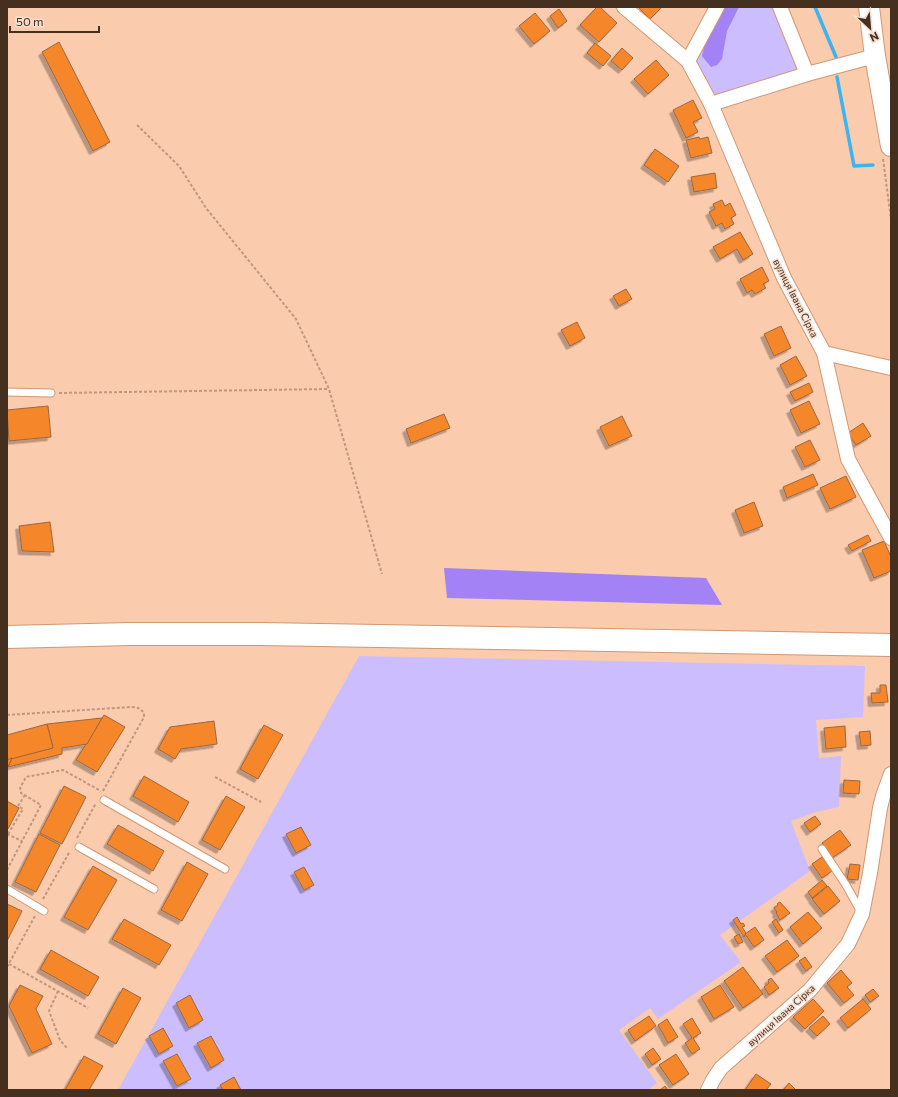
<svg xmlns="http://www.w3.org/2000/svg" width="898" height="1097" font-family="Commissioner,sans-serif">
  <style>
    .green { fill: #ccbefe }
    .forest { fill: #a282f5 }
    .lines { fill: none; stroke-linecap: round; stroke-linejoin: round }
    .stream { stroke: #3db4ef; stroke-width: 3.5 }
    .building { fill: #f58629; stroke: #9b6743; filter: url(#shadow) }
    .service-casing { stroke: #d09873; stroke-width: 9 }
    .minor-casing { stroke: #d09873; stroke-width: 16 }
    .secondary-casing { stroke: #d09873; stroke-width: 22 }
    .trunk-casing { stroke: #d09873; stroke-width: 24 }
    .path { stroke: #c0987f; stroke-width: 2; stroke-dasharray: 3 2; stroke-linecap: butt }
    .service { stroke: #fff; stroke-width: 7 }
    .minor { stroke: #fff; stroke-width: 14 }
    .secondary { stroke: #fff; stroke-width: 20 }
    .trunk { stroke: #fff; stroke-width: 22 }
    .labels { text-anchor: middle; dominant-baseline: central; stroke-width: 3; stroke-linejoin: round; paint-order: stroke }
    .street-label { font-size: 10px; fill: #452f1f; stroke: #f6decf }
  </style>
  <defs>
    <filter id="shadow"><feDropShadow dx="-3.5" dy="3.5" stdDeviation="0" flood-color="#0004"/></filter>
  </defs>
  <rect width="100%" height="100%" fill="#fbcbad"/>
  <g class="green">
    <path d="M 719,7 L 779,7 L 801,70 L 722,96 L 709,92 L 693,65 Z"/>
    <path d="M 359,656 L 865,666 L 863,717 L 816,720 L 819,758 L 841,756 L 839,807 L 816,812 L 791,821 L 810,871 L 720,935 L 741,962 L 658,1019 L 650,1008 L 619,1030 L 657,1083 L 648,1090 L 118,1090 Z"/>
  </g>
  <g class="forest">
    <path d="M 723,7 L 739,7 L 727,31 L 722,59 L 717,65 L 711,67 L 702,56 L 706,38 Z"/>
    <path d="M 444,568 L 706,578 L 722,605 L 447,598 Z"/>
  </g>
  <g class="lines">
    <g class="stream">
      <path d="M 815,7 L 836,57"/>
      <path d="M 837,77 L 854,166 L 873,165"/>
    </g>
  </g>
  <g class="building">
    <path d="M 597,7 L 600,7 L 617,23 L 599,42 L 580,25 Z"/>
    <path d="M 640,7 L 662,7 L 650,19 L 639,8 Z"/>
    <path d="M 559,9 L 567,21 L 558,28 L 550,16 Z"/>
    <path d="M 535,13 L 550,31 L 534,44 L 519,26 Z"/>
    <path d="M 59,42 L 110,142 L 93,151 L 42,52 Z"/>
    <path d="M 595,43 L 611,56 L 603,66 L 587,53 Z"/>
    <path d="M 622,48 L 633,58 L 622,70 L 611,61 Z"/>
    <path d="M 656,60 L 669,75 L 648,94 L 634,79 Z"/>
    <path d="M 693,100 L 702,118 L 693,122 L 698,132 L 686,138 L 673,110 Z"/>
    <path d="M 699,137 L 700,139 L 708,137 L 712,153 L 691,158 L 686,140 Z"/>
    <path d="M 655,149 L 679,166 L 668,182 L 644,165 Z"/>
    <path d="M 715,173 L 717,188 L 694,192 L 691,177 Z"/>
    <path d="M 722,200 L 725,206 L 730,203 L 736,215 L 731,218 L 734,224 L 725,229 L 722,223 L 716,226 L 709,212 L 715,209 L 713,204 Z"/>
    <path d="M 740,232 L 753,254 L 743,260 L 737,249 L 720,259 L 713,247 Z"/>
    <path d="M 762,267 L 769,281 L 763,284 L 766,288 L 755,294 L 752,290 L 747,293 L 740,279 Z"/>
    <path d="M 626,289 L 632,299 L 619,306 L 613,296 Z"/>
    <path d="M 577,322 L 585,338 L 570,346 L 561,330 Z"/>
    <path d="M 781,326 L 791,348 L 774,356 L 764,334 Z"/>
    <path d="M 796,356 L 807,376 L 790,385 L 780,365 Z"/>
    <path d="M 809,383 L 813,392 L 795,401 L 790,392 Z"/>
    <path d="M 809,401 L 820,424 L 801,433 L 790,410 Z"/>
    <path d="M 48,406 L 51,437 L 9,441 L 7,410 Z"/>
    <path d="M 444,414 L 450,428 L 411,443 L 406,429 Z"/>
    <path d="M 622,416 L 632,436 L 609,446 L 600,427 Z"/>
    <path d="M 863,423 L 871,436 L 856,445 L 848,433 Z"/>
    <path d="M 810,440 L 820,460 L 805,467 L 795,447 Z"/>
    <path d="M 813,474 L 818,485 L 787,498 L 783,487 Z"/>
    <path d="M 846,476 L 856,497 L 830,509 L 820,488 Z"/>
    <path d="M 754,502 L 763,526 L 744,533 L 735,510 Z"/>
    <path d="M 50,522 L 54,552 L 22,551 L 19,526 Z"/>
    <path d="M 868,535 L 871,541 L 852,551 L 848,545 Z"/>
    <path d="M 884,541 L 891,557 L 891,571 L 874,578 L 862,550 Z"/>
    <path d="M 880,685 L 886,685 L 888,702 L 872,703 L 871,693 L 880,693 Z"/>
    <path d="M 104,715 L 125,727 L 97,772 L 76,760 Z"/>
    <path d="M 102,718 L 87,744 L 62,748 L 62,754 L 8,767 L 12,758 L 53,748 L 47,724 Z"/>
    <path d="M 214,721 L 217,744 L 181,749 L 175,759 L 158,749 L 170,727 Z"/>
    <path d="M 47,724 L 53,748 L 7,760 L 7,735 Z"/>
    <path d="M 264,725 L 283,735 L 258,779 L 240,769 Z"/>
    <path d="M 845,726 L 846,747 L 826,749 L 824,728 Z"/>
    <path d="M 870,731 L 871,745 L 861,746 L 859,732 Z"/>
    <path d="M 12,758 L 8,767 L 7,768 L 7,760 Z"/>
    <path d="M 144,776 L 189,802 L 178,822 L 133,796 Z"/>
    <path d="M 844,780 L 860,781 L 859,794 L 843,793 Z"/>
    <path d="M 64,786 L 86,797 L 62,844 L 40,833 Z"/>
    <path d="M 226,796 L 245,807 L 220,850 L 202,840 Z"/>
    <path d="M 7,801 L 19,808 L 8,829 L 7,828 Z"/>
    <path d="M 815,816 L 821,824 L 810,832 L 804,823 Z"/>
    <path d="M 118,825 L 164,851 L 153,871 L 107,844 Z"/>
    <path d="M 301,827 L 311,845 L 296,853 L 286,834 Z"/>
    <path d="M 840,830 L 851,845 L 832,858 L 822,843 Z"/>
    <path d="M 39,834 L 60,845 L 36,892 L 15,882 Z"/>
    <path d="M 822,857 L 832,871 L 822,878 L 812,864 Z"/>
    <path d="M 187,862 L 208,874 L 182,921 L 161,910 Z"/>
    <path d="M 850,864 L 860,865 L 858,880 L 847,879 Z"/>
    <path d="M 93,866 L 117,880 L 88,930 L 64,917 Z"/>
    <path d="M 304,867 L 314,885 L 304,890 L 294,872 Z"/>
    <path d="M 822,880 L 827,886 L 812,898 L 808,892 Z"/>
    <path d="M 828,886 L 840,901 L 824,914 L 812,899 Z"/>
    <path d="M 780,902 L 790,913 L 780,920 L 776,913 L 777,912 L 774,908 L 778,905 L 777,904 Z"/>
    <path d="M 7,904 L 22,911 L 7,941 Z"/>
    <path d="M 808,912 L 822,928 L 803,944 L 790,927 Z"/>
    <path d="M 737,917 L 741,924 L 743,923 L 745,926 L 742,927 L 746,933 L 744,937 L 733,920 Z"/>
    <path d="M 124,919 L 171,945 L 159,965 L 112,939 Z"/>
    <path d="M 776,919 L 783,930 L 779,933 L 772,922 Z"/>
    <path d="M 755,927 L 764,940 L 754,947 L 745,934 Z"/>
    <path d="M 739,934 L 743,942 L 738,944 L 734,937 Z"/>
    <path d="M 787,940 L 799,956 L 777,972 L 765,956 Z"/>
    <path d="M 51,950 L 99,977 L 88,996 L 40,969 Z"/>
    <path d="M 805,957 L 812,967 L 806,971 L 799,961 Z"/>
    <path d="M 743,967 L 763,994 L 743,1008 L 724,981 Z"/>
    <path d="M 841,970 L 852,983 L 847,987 L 854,995 L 844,1003 L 827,983 Z"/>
    <path d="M 771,978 L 779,988 L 769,995 L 764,987 L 769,983 L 768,980 Z"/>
    <path d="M 20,985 L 43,996 L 36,1009 L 52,1044 L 32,1053 L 9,1006 Z"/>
    <path d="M 720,985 L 734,1007 L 714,1019 L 701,997 Z"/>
    <path d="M 123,988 L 141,998 L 116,1044 L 98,1034 Z"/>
    <path d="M 873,989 L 879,996 L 870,1002 L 865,995 Z"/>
    <path d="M 190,995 L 203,1020 L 189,1028 L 176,1003 Z"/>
    <path d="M 813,999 L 824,1011 L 805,1029 L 793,1017 Z"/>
    <path d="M 863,999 L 871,1009 L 848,1028 L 840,1018 Z"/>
    <path d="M 649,1016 L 656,1026 L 635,1041 L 628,1030 Z"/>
    <path d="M 823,1016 L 830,1024 L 817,1036 L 809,1028 Z"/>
    <path d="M 692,1018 L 701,1033 L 693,1038 L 700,1049 L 692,1054 L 685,1043 L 692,1038 L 683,1024 Z"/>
    <path d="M 667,1019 L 678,1037 L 668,1043 L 658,1025 Z"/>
    <path d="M 163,1028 L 173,1046 L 159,1054 L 149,1036 Z"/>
    <path d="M 211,1036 L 224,1060 L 211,1068 L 197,1043 Z"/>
    <path d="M 653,1048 L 661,1059 L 652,1065 L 645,1054 Z"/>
    <path d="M 177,1054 L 191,1079 L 177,1086 L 163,1061 Z"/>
    <path d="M 676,1054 L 689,1074 L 673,1085 L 659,1065 Z"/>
    <path d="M 84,1056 L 103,1066 L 89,1090 L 65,1090 Z"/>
    <path d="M 756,1074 L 771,1084 L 766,1090 L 745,1090 Z"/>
    <path d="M 234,1077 L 241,1090 L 223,1090 L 220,1085 Z"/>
    <path d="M 789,1083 L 795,1089 L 794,1090 L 783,1090 Z"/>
    <path d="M 665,1086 L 668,1090 L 660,1090 Z"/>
  </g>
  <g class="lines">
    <g class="service-casing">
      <g id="service">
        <path d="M 7,392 L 51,393"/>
        <path d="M 104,800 L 225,869"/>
        <path d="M 79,847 L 154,889"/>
        <path d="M 822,849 L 846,885 L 861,912"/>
        <path d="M 7,889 L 44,911"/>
      </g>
    </g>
    <g class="minor-casing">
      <g id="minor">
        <path d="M 624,7 L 688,61 L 711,104 L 784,278 L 824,353 L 848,459 L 891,538"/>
        <path d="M 780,7 L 807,74"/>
        <path d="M 688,61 L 717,7"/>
        <path d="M 711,104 L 807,74 L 875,56"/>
        <path d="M 824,353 L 891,368"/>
        <path d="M 708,1090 L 713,1080 L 721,1068 L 810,990 L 848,944 L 862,914 L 870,873 L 880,808 L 883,796 L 891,774"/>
      </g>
    </g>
    <g class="secondary-casing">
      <path id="secondary" d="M 869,7 L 875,56 L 891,146"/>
    </g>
    <g class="trunk-casing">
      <path id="trunk" d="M 7,637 L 130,634 L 262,634 L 891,645"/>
    </g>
    <g class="path">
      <path d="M 137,125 L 179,166 L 206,208 L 296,319 L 329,389 L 382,574"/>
      <path d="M 883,159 L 891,219"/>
      <path d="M 59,393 L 328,389"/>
      <path d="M 7,715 L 131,707 C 137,707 140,708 144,713 L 144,717 L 103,791"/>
      <path d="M 215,777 L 261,802"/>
      <path d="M 7,834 L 22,841"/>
      <path d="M 8,834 L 23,809 L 18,806 L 25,795"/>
      <path d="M 77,838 L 96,803"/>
      <path d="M 7,870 L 41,805 L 21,793 L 20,788 L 26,777 L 63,770 L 101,791"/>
      <path d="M 43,899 L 70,851"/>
      <path d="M 9,964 L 88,1008"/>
      <path d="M 7,967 L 35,916"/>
      <path d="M 58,991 L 49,1011 L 60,1040 L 67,1048"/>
    </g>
    <use href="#service" class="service"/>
    <use href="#minor" class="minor"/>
    <use href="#secondary" class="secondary"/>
    <use href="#trunk" class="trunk"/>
  </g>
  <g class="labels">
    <g class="street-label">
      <text transform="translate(796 298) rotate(63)">вулиця Івана Сірка</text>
      <text transform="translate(781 1015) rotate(-42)">вулиця Івана Сірка</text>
    </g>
  </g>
  <rect width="898" height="1097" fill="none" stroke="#452f1f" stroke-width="16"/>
  <g transform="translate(870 28) rotate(154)" stroke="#f6decf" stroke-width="3" paint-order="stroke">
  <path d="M0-3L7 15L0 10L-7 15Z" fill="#452f1f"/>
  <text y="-6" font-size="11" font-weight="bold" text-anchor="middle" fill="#452f1f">N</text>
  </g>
  <path d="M10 26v6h89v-6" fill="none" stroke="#452f1f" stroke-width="2"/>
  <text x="16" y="26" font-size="12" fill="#452f1f" stroke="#f6decf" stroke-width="3" paint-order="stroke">50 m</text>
</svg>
